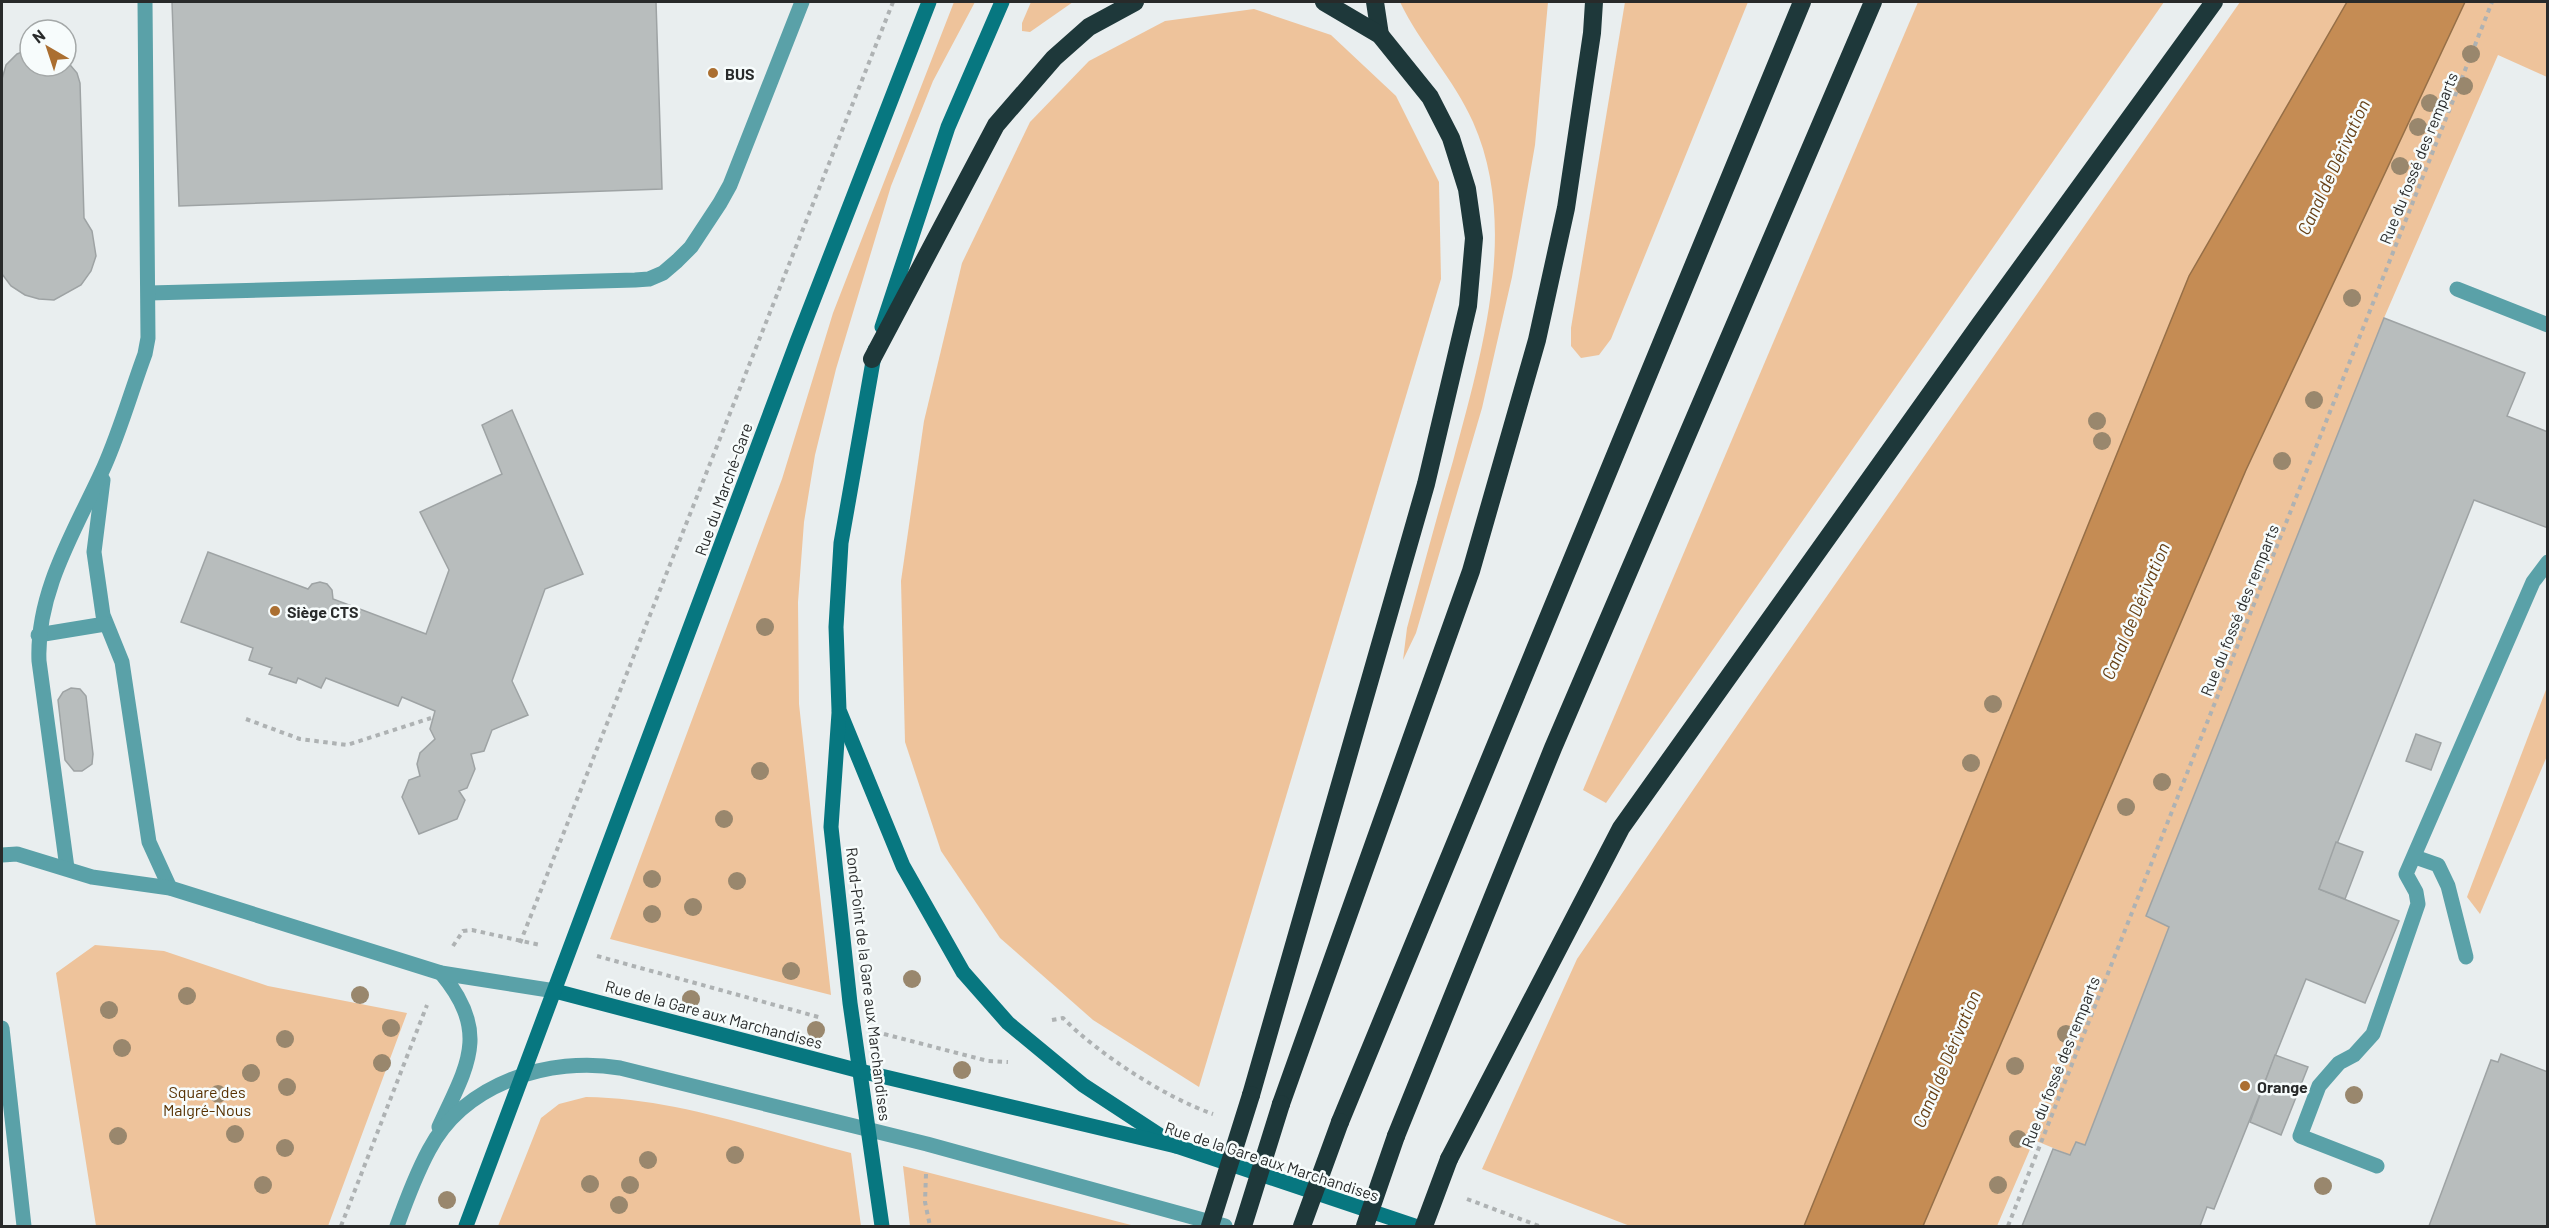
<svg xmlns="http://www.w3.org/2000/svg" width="2549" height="1228" font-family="Barlow,sans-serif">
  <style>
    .green { fill: #eec39b }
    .water { fill: #c58c54; stroke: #966f47; stroke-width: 1.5 }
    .building { fill: #b8bdbd; stroke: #9ea3a4; stroke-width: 1.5 }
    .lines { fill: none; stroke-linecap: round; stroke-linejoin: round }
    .path { stroke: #aeb2b3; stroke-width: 4; stroke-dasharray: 4.5 4.5; stroke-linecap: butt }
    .lane { stroke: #5aa1a8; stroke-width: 15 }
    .street { stroke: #5aa1a8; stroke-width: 15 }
    .secondary { stroke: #077780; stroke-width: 15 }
    .highway { stroke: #1e383a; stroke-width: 18 }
    .highway-bridge { stroke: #1e383a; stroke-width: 18 }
    .tree { fill: #99876d }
    .poi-dot { fill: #ab6f31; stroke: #f7fcfc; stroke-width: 2 }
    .labels { text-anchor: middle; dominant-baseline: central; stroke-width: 5; stroke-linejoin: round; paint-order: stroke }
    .poi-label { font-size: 16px; font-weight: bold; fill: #282a2a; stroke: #f7fcfc; text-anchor: start }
    .street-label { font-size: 16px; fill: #282a2a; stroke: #f7fcfc }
    .park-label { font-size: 16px; fill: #583203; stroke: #f7fcfc }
    .water-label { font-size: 18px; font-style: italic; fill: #663f14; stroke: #f7fcfc }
  </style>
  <rect width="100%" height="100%" fill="#e9eeef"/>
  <g class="green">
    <path d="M 954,2 L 975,2 L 933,81 L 891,186 L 836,369 L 815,455 L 804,522 L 798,602 L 799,704 L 831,995 L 610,939 L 782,479 L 833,313 Z"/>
    <path d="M 1031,2 L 1073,2 L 1030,32 L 1022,31 L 1022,23 Z"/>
    <path d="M 1400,2 L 1548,2 L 1535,145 L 1512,277 L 1482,408 L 1416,633 L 1403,660 L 1407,628 C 1422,572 1437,516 1453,461 C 1481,356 1520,227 1473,122 C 1454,79 1420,44 1400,2 Z"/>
    <path d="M 1625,2 L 1748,2 L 1611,339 L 1599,355 L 1581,358 L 1571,346 L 1571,328 Z"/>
    <path d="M 1918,2 L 2164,2 L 1606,803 L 1583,790 Z"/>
    <path d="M 2240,2 L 2347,2 L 2189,276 L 1804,1226 L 1630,1226 L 1482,1169 L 1577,959 L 1754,701 Z"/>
    <path d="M 2465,2 L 2547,2 L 2547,77 L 2498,55 L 2384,318 L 2146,916 L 2169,927 L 2085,1145 L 2076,1142 L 2070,1155 L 2034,1140 L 1997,1226 L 1923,1226 L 2246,470 Z"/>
    <path d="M 1254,9 L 1331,35 L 1396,96 L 1439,182 L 1441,279 L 1199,1087 L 1093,1020 L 1000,938 L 941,851 L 905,742 L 901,581 L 924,421 L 962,263 L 1030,122 L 1089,61 L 1165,21 Z"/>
    <path d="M 2547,687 L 2547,756 L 2480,914 L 2467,897 Z"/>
    <path d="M 95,945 L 164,951 L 268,986 L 407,1013 L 328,1226 L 96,1226 L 56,973 Z"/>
    <path d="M 586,1097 C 675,1098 765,1131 851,1153 L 861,1226 L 498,1226 L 541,1118 L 559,1104 Z"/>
    <path d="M 903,1166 L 1135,1226 L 910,1226 Z"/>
  </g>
  <path class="water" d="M 2347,2 L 2465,2 L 2246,470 L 1923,1226 L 1804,1226 L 2189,276 Z"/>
  <g class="building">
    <path d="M 172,2 L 656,2 L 662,189 L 179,206 Z"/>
    <path d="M 30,49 L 30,66 L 66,66 L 66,60 L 77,73 L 80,83 L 84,218 L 92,231 L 96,256 L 91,271 L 81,285 L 54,300 L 39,299 L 25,295 L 11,286 L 2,274 L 2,79 L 6,65 L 17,54 Z"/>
    <path d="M 2384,318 L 2525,373 L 2507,416 L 2548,432 L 2548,528 L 2474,500 L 2319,889 L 2399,921 L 2365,1003 L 2306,979 L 2214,1209 L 2207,1207 L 2200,1226 L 2022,1226 L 2053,1149 L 2070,1155 L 2076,1142 L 2085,1145 L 2169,927 L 2146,916 Z"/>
    <path d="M 512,410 L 583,574 L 545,589 L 512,681 L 528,715 L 492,730 L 484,751 L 471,754 L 475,769 L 467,788 L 459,791 L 465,800 L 457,819 L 419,834 L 402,797 L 409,780 L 420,776 L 417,764 L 420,753 L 435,739 L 430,729 L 435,711 L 402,697 L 398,706 L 326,678 L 321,688 L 298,678 L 296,683 L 269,674 L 272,668 L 249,660 L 253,648 L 181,622 L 208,552 L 308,589 L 312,584 L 320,582 L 327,584 L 332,590 L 333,599 L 426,634 L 449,570 L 420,512 L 502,474 L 482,425 Z"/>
    <path d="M 71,688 L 80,689 L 86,696 L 93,754 L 92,764 L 82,771 L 74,771 L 65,760 L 58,700 L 63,692 Z"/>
    <path d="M 2416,734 L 2441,743 L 2431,770 L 2406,761 Z"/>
    <path d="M 2336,842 L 2363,852 L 2345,899 L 2319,889 Z"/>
    <path d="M 2501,1054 L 2548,1072 L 2548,1226 L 2429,1226 L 2491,1060 L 2498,1062 Z"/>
    <path d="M 2275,1055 L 2308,1067 L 2281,1135 L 2250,1122 Z"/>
  </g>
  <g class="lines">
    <g class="path">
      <path d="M 246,719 L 300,739 L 347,745 L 431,718"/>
      <path d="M 520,943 L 893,2"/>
      <path d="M 453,946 L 463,931 L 472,930 L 540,945"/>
      <path d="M 597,956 L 822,1018"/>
      <path d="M 1052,1020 L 1063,1018 C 1097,1053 1166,1098 1213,1114"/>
      <path d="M 884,1034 L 988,1061 L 1008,1062"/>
      <path d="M 926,1174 L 925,1202 L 930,1226"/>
      <path d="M 1467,1199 L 1539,1226"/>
      <path d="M 341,1226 L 427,1005"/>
      <path d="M 2008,1226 L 2492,2"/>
    </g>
    <g class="lane">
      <path d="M 2457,289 L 2548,325"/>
      <path d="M 149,293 L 635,280 L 649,279 L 663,273 L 677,261 L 691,247 L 720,203 L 730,185 L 802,2"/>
      <path d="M 103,480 L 94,552 L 103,615 L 122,662 L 149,842 L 170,888"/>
      <path d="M 38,635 L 105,624"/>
      <path d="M 2415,857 L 2438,865 L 2448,886 L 2466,957"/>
      <path d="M 67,868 L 39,661 C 36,591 76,529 104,467 C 120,431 131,392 145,354 L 148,338 L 145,2"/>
      <path d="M 2,1028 L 24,1226"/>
      <path d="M 439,1127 C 467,1066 491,1033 441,973"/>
      <path d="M 2377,1166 L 2300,1136 L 2319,1086 L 2339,1063 L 2354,1055 L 2373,1034 L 2418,904 L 2416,892 L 2406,874 L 2533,582 L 2548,562"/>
      <path d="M 397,1226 C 406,1201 416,1174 429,1150 C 464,1083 550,1056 620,1068 L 927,1144 L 1225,1226"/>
    </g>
    <path class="street" d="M 2,855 L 17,854 L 92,877 L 170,888 L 441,973 L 555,991"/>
    <g class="secondary">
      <path d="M 882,327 L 948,127 L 1002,2"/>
      <path d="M 875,350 L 841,543 L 836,627 L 839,710 L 903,866 L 963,972 L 1008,1023 L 1083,1085 L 1176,1146"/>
      <path d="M 839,713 L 831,827 L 850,1003 L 882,1226"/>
      <path d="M 555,991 L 860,1071 L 1176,1146 L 1415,1226"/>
      <path d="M 466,1226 L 797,342 L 929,2"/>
    </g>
    <g class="highway">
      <path d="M 1375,2 L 1380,35"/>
      <path d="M 872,359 L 996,125 L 1054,58 L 1089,27 L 1135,2"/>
      <path d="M 1251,1095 L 1426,484 L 1468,306 L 1474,238 L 1467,189 L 1451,138 L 1430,97 L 1380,35 L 1324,2"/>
      <path d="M 1281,1104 L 1471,571 L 1537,340 L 1566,208 L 1592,33 L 1594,2"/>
      <path d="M 1340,1122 L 1802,2"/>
      <path d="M 1396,1136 L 1553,748 L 1873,2"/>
      <path d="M 1449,1159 L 1621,828 L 1980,324 L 2214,2"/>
    </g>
    <g class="highway-bridge">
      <path d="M 1210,1226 L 1251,1095"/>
      <path d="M 1243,1226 L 1281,1104"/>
      <path d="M 1302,1226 L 1340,1122"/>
      <path d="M 1365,1226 L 1396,1136"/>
      <path d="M 1424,1226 L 1449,1159"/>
    </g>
  </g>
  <g class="tree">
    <circle cx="2471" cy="54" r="9"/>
    <circle cx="2464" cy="86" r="9"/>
    <circle cx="2430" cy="103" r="9"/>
    <circle cx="2418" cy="127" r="9"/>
    <circle cx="2400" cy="166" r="9"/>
    <circle cx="2352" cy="298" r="9"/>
    <circle cx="2314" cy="400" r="9"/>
    <circle cx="2097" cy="421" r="9"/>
    <circle cx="2102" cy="441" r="9"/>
    <circle cx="2282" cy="461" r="9"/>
    <circle cx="765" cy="627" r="9"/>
    <circle cx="1993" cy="704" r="9"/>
    <circle cx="1971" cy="763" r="9"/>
    <circle cx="760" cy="771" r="9"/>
    <circle cx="2162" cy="782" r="9"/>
    <circle cx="2126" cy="807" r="9"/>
    <circle cx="724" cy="819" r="9"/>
    <circle cx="652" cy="879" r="9"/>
    <circle cx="737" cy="881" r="9"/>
    <circle cx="693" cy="907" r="9"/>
    <circle cx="652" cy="914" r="9"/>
    <circle cx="791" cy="971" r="9"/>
    <circle cx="912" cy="979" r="9"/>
    <circle cx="360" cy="995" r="9"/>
    <circle cx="187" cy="996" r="9"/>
    <circle cx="691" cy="999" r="9"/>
    <circle cx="109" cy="1010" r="9"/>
    <circle cx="391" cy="1028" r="9"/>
    <circle cx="816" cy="1030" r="9"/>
    <circle cx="2066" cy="1034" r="9"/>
    <circle cx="285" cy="1039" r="9"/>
    <circle cx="122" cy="1048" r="9"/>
    <circle cx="382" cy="1063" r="9"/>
    <circle cx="2015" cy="1066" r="9"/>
    <circle cx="962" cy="1070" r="9"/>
    <circle cx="251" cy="1073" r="9"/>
    <circle cx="287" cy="1087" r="9"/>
    <circle cx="218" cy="1094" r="9"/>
    <circle cx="2354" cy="1095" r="9"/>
    <circle cx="235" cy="1134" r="9"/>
    <circle cx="118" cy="1136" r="9"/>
    <circle cx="2018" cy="1139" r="9"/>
    <circle cx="285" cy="1148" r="9"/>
    <circle cx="735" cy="1155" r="9"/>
    <circle cx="648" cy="1160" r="9"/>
    <circle cx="590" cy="1184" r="9"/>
    <circle cx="263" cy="1185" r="9"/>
    <circle cx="630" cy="1185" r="9"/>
    <circle cx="1998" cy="1185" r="9"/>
    <circle cx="2323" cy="1186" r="9"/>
    <circle cx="447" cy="1200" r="9"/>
    <circle cx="619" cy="1205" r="9"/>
  </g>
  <g class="poi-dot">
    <circle cx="713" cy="73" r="6"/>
    <circle cx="275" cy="611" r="6"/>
    <circle cx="2245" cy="1086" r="6"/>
  </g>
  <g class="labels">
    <g class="poi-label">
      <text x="725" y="73">BUS</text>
      <text x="287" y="611">Siège CTS</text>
      <text x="2257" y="1086">Orange</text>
    </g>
    <g class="street-label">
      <text transform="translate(2418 158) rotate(-68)">Rue du fossé des remparts</text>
      <text transform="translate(723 489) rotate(-70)">Rue du Marché-Gare</text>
      <text transform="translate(2239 610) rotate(-68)">Rue du fossé des remparts</text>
      <text transform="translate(869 984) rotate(83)">Rond-Point de la Gare aux Marchandises</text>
      <text transform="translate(714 1014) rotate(15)">Rue de la Gare aux Marchandises</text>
      <text transform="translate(2060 1062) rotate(-68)">Rue du fossé des remparts</text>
      <text transform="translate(1272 1161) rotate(18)">Rue de la Gare aux Marchandises</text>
    </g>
    <g class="park-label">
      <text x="207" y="1091">Square des<tspan x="207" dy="18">Malgré-Nous</tspan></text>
    </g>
    <g class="water-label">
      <text transform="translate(2333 167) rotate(-65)">Canal de Dérivation</text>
      <text transform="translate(2135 611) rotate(-67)">Canal de Dérivation</text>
      <text transform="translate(1946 1059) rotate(-67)">Canal de Dérivation</text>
    </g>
  </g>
  <rect width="2549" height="1228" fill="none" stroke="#282a2a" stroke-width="6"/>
  <g transform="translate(48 48) rotate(321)"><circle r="28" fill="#f7fcfc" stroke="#a4a8a8" stroke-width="1.5"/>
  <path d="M0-4.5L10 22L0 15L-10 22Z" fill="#ab6f31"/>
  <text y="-9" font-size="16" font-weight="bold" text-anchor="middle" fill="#282a2a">N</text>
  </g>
</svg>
